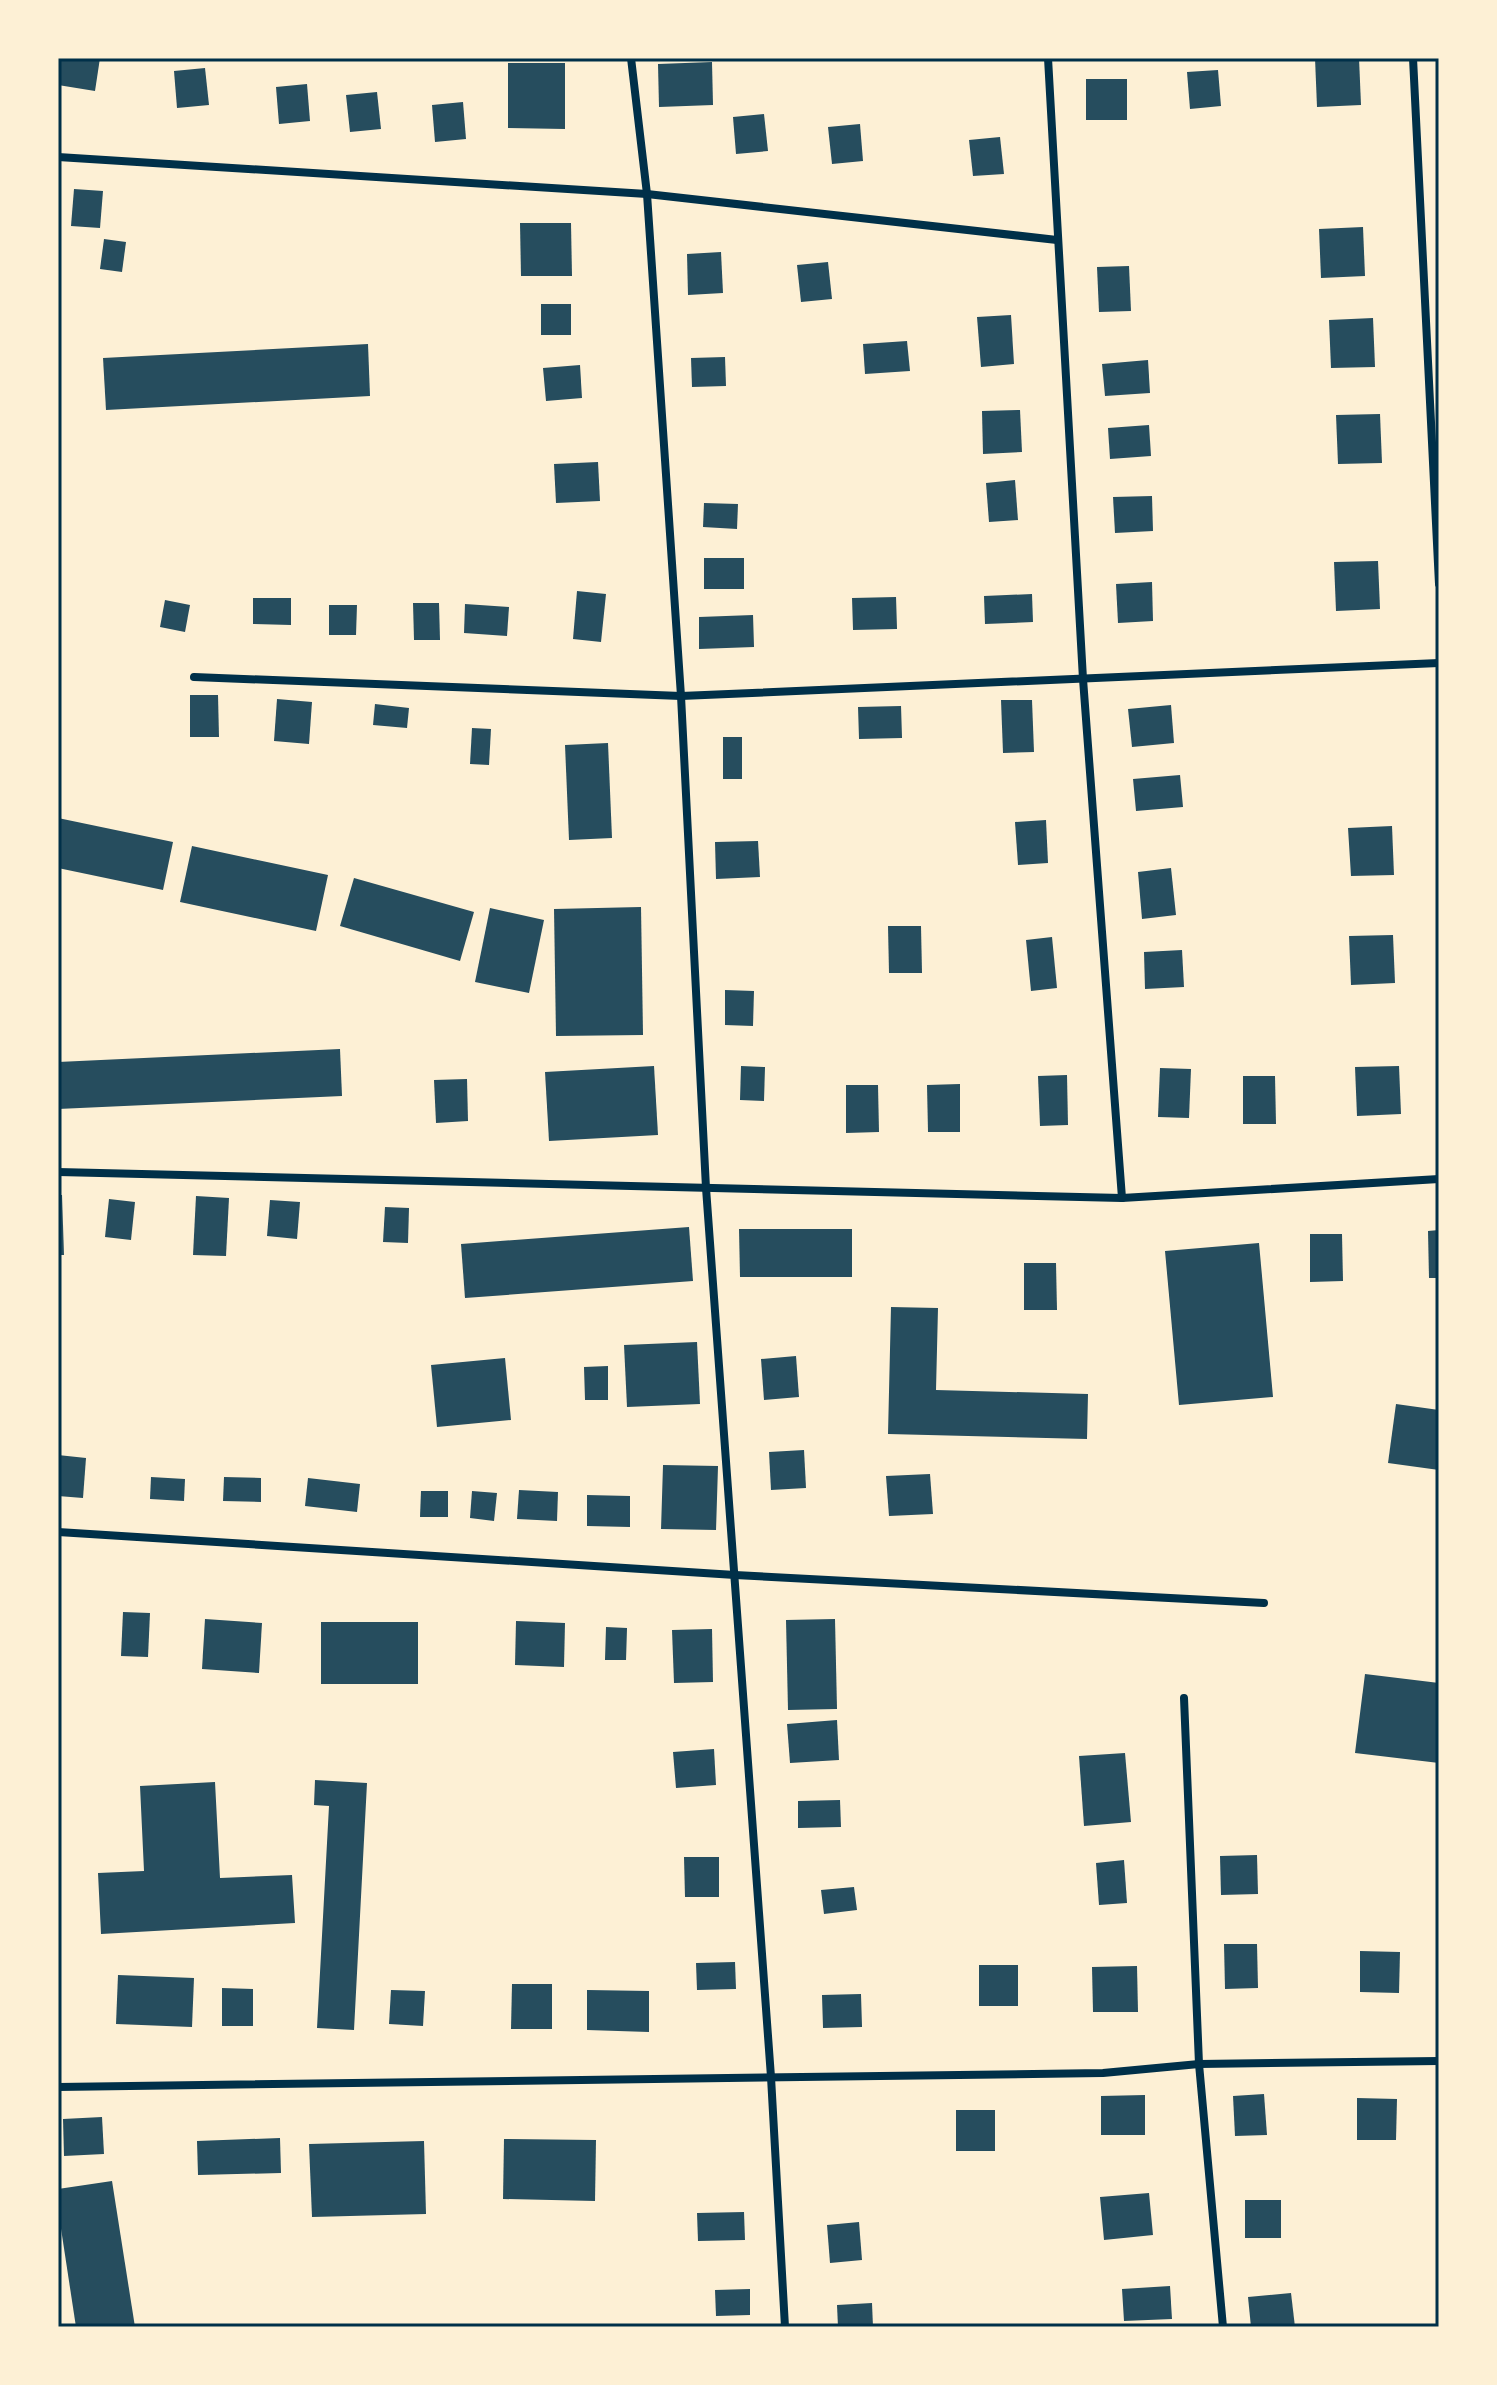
<svg xmlns="http://www.w3.org/2000/svg" width="1497" height="2385" font-family="Inter,sans-serif">
  <style>
    .building { fill: #264d5e }
    .lines { fill: none; stroke-linecap: round; stroke-linejoin: round }
    .minor { stroke: #003049; stroke-width: 8 }
    .neatline { fill: none; stroke: #003049; stroke-width: 3 }
  </style>
  <rect width="100%" height="100%" fill="#fdf0d5"/>
  <g class="building">
    <path d="M 58,58 L 100,58 L 95,91 L 58,85 Z"/>
    <path d="M 1315,58 L 1359,58 L 1361,105 L 1317,107 Z"/>
    <path d="M 712,62 L 713,105 L 659,107 L 658,64 Z"/>
    <path d="M 508,63 L 565,63 L 565,129 L 508,128 Z"/>
    <path d="M 205,68 L 209,105 L 177,108 L 174,71 Z"/>
    <path d="M 1218,70 L 1221,106 L 1190,109 L 1187,72 Z"/>
    <rect x="1086" y="79" width="41" height="41"/>
    <path d="M 307,84 L 310,121 L 279,124 L 276,87 Z"/>
    <path d="M 377,92 L 381,129 L 350,132 L 346,95 Z"/>
    <path d="M 463,102 L 466,139 L 435,142 L 432,105 Z"/>
    <path d="M 764,114 L 768,151 L 736,154 L 733,117 Z"/>
    <path d="M 860,124 L 863,161 L 832,164 L 828,127 Z"/>
    <path d="M 1000,137 L 1004,174 L 973,176 L 969,140 Z"/>
    <path d="M 74,189 L 103,191 L 100,228 L 71,226 Z"/>
    <path d="M 520,223 L 571,223 L 572,276 L 521,276 Z"/>
    <path d="M 1363,227 L 1365,276 L 1321,278 L 1319,229 Z"/>
    <path d="M 104,239 L 126,242 L 122,272 L 100,269 Z"/>
    <path d="M 721,252 L 723,293 L 688,295 L 687,254 Z"/>
    <path d="M 828,262 L 832,299 L 801,302 L 797,265 Z"/>
    <path d="M 1129,266 L 1131,311 L 1099,312 L 1097,267 Z"/>
    <rect x="541" y="304" width="30" height="31"/>
    <path d="M 1011,315 L 1014,364 L 981,367 L 977,317 Z"/>
    <path d="M 1373,318 L 1375,367 L 1331,368 L 1329,320 Z"/>
    <path d="M 907,341 L 910,371 L 865,374 L 863,344 Z"/>
    <path d="M 368,344 L 370,396 L 106,410 L 103,358 Z"/>
    <path d="M 725,357 L 726,386 L 692,387 L 691,358 Z"/>
    <path d="M 1148,360 L 1150,393 L 1105,396 L 1102,364 Z"/>
    <path d="M 580,365 L 582,398 L 546,401 L 543,368 Z"/>
    <path d="M 1020,410 L 1022,452 L 983,454 L 982,411 Z"/>
    <path d="M 1380,414 L 1382,463 L 1338,464 L 1336,415 Z"/>
    <path d="M 1149,425 L 1151,456 L 1110,459 L 1108,428 Z"/>
    <path d="M 598,462 L 600,501 L 556,503 L 554,464 Z"/>
    <path d="M 1015,480 L 1018,520 L 989,522 L 986,483 Z"/>
    <path d="M 1152,496 L 1153,531 L 1115,533 L 1113,497 Z"/>
    <path d="M 704,503 L 738,504 L 737,529 L 703,527 Z"/>
    <rect x="704" y="558" width="40" height="31"/>
    <path d="M 1378,561 L 1380,609 L 1336,611 L 1334,562 Z"/>
    <path d="M 1152,582 L 1153,621 L 1118,623 L 1116,584 Z"/>
    <path d="M 577,591 L 606,594 L 601,642 L 573,639 Z"/>
    <path d="M 1032,594 L 1033,622 L 985,624 L 984,596 Z"/>
    <path d="M 896,597 L 897,629 L 853,630 L 852,598 Z"/>
    <path d="M 253,598 L 291,598 L 291,625 L 253,624 Z"/>
    <path d="M 165,600 L 190,605 L 185,632 L 160,627 Z"/>
    <path d="M 413,603 L 439,603 L 440,640 L 414,640 Z"/>
    <path d="M 465,604 L 509,607 L 507,636 L 464,633 Z"/>
    <path d="M 329,605 L 357,605 L 356,635 L 329,635 Z"/>
    <path d="M 753,615 L 754,647 L 699,649 L 699,617 Z"/>
    <path d="M 190,695 L 218,695 L 219,737 L 190,737 Z"/>
    <path d="M 277,699 L 312,702 L 309,744 L 274,741 Z"/>
    <path d="M 1001,700 L 1032,700 L 1034,752 L 1003,753 Z"/>
    <path d="M 375,704 L 409,708 L 407,728 L 373,725 Z"/>
    <path d="M 1171,705 L 1174,743 L 1132,747 L 1128,709 Z"/>
    <path d="M 901,706 L 902,738 L 859,739 L 858,707 Z"/>
    <path d="M 472,728 L 491,729 L 489,765 L 470,764 Z"/>
    <rect x="723" y="737" width="19" height="42"/>
    <path d="M 608,743 L 612,838 L 569,840 L 565,745 Z"/>
    <path d="M 1180,775 L 1183,807 L 1136,811 L 1133,779 Z"/>
    <path d="M 58,818 L 173,842 L 163,890 L 58,868 Z"/>
    <path d="M 1046,820 L 1048,863 L 1018,865 L 1015,822 Z"/>
    <path d="M 1392,826 L 1394,875 L 1351,876 L 1348,828 Z"/>
    <path d="M 758,841 L 760,877 L 716,879 L 715,842 Z"/>
    <path d="M 192,846 L 328,875 L 316,931 L 180,902 Z"/>
    <path d="M 1171,868 L 1176,915 L 1142,919 L 1138,872 Z"/>
    <path d="M 354,878 L 474,912 L 460,961 L 340,926 Z"/>
    <path d="M 641,907 L 643,1035 L 556,1036 L 554,909 Z"/>
    <path d="M 490,908 L 544,920 L 529,993 L 475,982 Z"/>
    <path d="M 888,926 L 921,926 L 922,973 L 889,973 Z"/>
    <path d="M 1393,935 L 1395,983 L 1351,985 L 1349,936 Z"/>
    <path d="M 1052,937 L 1057,988 L 1031,991 L 1026,940 Z"/>
    <path d="M 1182,950 L 1184,987 L 1145,989 L 1144,952 Z"/>
    <path d="M 725,990 L 754,991 L 753,1026 L 725,1025 Z"/>
    <path d="M 340,1049 L 342,1096 L 58,1109 L 58,1062 Z"/>
    <path d="M 654,1066 L 658,1135 L 549,1141 L 545,1072 Z"/>
    <path d="M 741,1066 L 765,1067 L 764,1101 L 740,1100 Z"/>
    <path d="M 1399,1066 L 1401,1114 L 1357,1116 L 1355,1067 Z"/>
    <path d="M 1160,1068 L 1191,1069 L 1189,1118 L 1158,1117 Z"/>
    <path d="M 1067,1075 L 1068,1125 L 1040,1126 L 1038,1076 Z"/>
    <path d="M 1243,1076 L 1275,1076 L 1276,1124 L 1243,1124 Z"/>
    <path d="M 467,1079 L 468,1121 L 436,1123 L 434,1080 Z"/>
    <path d="M 960,1084 L 960,1132 L 928,1132 L 927,1085 Z"/>
    <path d="M 846,1085 L 878,1085 L 879,1132 L 846,1133 Z"/>
    <path d="M 58,1195 L 62,1195 L 64,1255 L 58,1255 Z"/>
    <path d="M 196,1196 L 229,1198 L 226,1256 L 193,1255 Z"/>
    <path d="M 109,1199 L 135,1202 L 131,1240 L 105,1237 Z"/>
    <path d="M 270,1200 L 300,1202 L 297,1239 L 267,1236 Z"/>
    <path d="M 385,1207 L 409,1208 L 408,1243 L 383,1242 Z"/>
    <path d="M 689,1227 L 693,1281 L 465,1298 L 461,1244 Z"/>
    <path d="M 739,1229 L 852,1229 L 852,1277 L 740,1277 Z"/>
    <path d="M 1439,1230 L 1439,1278 L 1429,1278 L 1428,1231 Z"/>
    <path d="M 1310,1234 L 1342,1234 L 1343,1281 L 1310,1282 Z"/>
    <path d="M 1259,1243 L 1273,1397 L 1179,1405 L 1165,1251 Z"/>
    <path d="M 1024,1263 L 1056,1263 L 1057,1310 L 1024,1310 Z"/>
    <path d="M 891,1307 L 938,1308 L 936,1390 L 1088,1394 L 1087,1439 L 888,1434 Z"/>
    <path d="M 697,1342 L 700,1404 L 627,1407 L 624,1345 Z"/>
    <path d="M 796,1356 L 799,1397 L 764,1400 L 761,1359 Z"/>
    <path d="M 505,1358 L 511,1420 L 437,1427 L 431,1365 Z"/>
    <path d="M 608,1366 L 608,1400 L 585,1400 L 584,1367 Z"/>
    <path d="M 1396,1404 L 1439,1410 L 1439,1470 L 1388,1463 Z"/>
    <path d="M 804,1450 L 806,1488 L 771,1490 L 769,1452 Z"/>
    <path d="M 58,1455 L 86,1458 L 83,1498 L 58,1496 Z"/>
    <path d="M 663,1465 L 718,1466 L 716,1530 L 661,1529 Z"/>
    <path d="M 930,1474 L 933,1514 L 889,1516 L 886,1476 Z"/>
    <path d="M 151,1477 L 185,1479 L 184,1501 L 150,1499 Z"/>
    <path d="M 224,1477 L 261,1478 L 261,1502 L 223,1501 Z"/>
    <path d="M 308,1478 L 360,1484 L 357,1512 L 305,1506 Z"/>
    <path d="M 519,1490 L 558,1492 L 557,1521 L 517,1519 Z"/>
    <path d="M 421,1491 L 448,1491 L 448,1517 L 420,1517 Z"/>
    <path d="M 472,1491 L 497,1493 L 494,1521 L 470,1518 Z"/>
    <path d="M 587,1495 L 630,1496 L 630,1527 L 587,1526 Z"/>
    <path d="M 123,1612 L 150,1613 L 148,1657 L 121,1656 Z"/>
    <path d="M 205,1619 L 262,1623 L 259,1673 L 202,1669 Z"/>
    <path d="M 835,1619 L 837,1709 L 788,1710 L 786,1620 Z"/>
    <path d="M 516,1621 L 565,1623 L 564,1667 L 515,1665 Z"/>
    <rect x="321" y="1622" width="97" height="62"/>
    <path d="M 606,1627 L 627,1628 L 626,1660 L 605,1660 Z"/>
    <path d="M 712,1629 L 713,1682 L 674,1683 L 672,1630 Z"/>
    <path d="M 1365,1674 L 1439,1683 L 1439,1763 L 1355,1753 Z"/>
    <path d="M 837,1720 L 839,1760 L 790,1763 L 787,1724 Z"/>
    <path d="M 714,1749 L 716,1785 L 676,1788 L 673,1752 Z"/>
    <path d="M 1125,1753 L 1131,1822 L 1084,1826 L 1079,1756 Z"/>
    <path d="M 315,1780 L 367,1783 L 354,2030 L 317,2028 L 329,1806 L 314,1805 Z"/>
    <path d="M 215,1782 L 220,1878 L 292,1875 L 295,1923 L 101,1934 L 98,1873 L 144,1871 L 140,1786 Z"/>
    <path d="M 840,1800 L 841,1827 L 798,1828 L 798,1801 Z"/>
    <path d="M 1257,1855 L 1258,1894 L 1221,1895 L 1220,1856 Z"/>
    <path d="M 684,1857 L 719,1857 L 719,1897 L 685,1897 Z"/>
    <path d="M 1124,1860 L 1127,1903 L 1099,1905 L 1096,1863 Z"/>
    <path d="M 854,1887 L 857,1910 L 824,1914 L 821,1890 Z"/>
    <path d="M 1224,1944 L 1257,1944 L 1258,1988 L 1225,1989 Z"/>
    <path d="M 1360,1951 L 1400,1952 L 1399,1993 L 1360,1992 Z"/>
    <path d="M 735,1962 L 736,1989 L 697,1990 L 696,1963 Z"/>
    <rect x="979" y="1965" width="39" height="41"/>
    <path d="M 1137,1966 L 1138,2012 L 1093,2012 L 1092,1967 Z"/>
    <path d="M 118,1975 L 194,1978 L 192,2027 L 116,2024 Z"/>
    <path d="M 512,1984 L 552,1984 L 552,2029 L 511,2029 Z"/>
    <path d="M 222,1988 L 253,1989 L 253,2026 L 222,2026 Z"/>
    <path d="M 391,1990 L 425,1991 L 423,2026 L 389,2024 Z"/>
    <path d="M 587,1990 L 649,1991 L 649,2032 L 587,2030 Z"/>
    <path d="M 861,1994 L 862,2027 L 823,2028 L 822,1995 Z"/>
    <path d="M 1264,2094 L 1267,2135 L 1235,2136 L 1233,2096 Z"/>
    <path d="M 1145,2095 L 1145,2135 L 1101,2135 L 1101,2096 Z"/>
    <path d="M 1357,2098 L 1397,2099 L 1396,2140 L 1357,2140 Z"/>
    <rect x="956" y="2110" width="39" height="41"/>
    <path d="M 102,2117 L 104,2154 L 64,2156 L 63,2119 Z"/>
    <path d="M 280,2138 L 281,2173 L 198,2175 L 197,2141 Z"/>
    <path d="M 504,2139 L 596,2140 L 595,2201 L 503,2199 Z"/>
    <path d="M 424,2141 L 426,2214 L 312,2217 L 309,2144 Z"/>
    <path d="M 112,2181 L 135,2327 L 76,2327 L 58,2209 L 58,2189 Z"/>
    <path d="M 1149,2193 L 1153,2235 L 1104,2240 L 1100,2197 Z"/>
    <rect x="1245" y="2200" width="36" height="38"/>
    <path d="M 744,2212 L 745,2240 L 698,2241 L 697,2213 Z"/>
    <path d="M 859,2222 L 862,2260 L 830,2263 L 827,2225 Z"/>
    <path d="M 1170,2286 L 1172,2319 L 1124,2321 L 1122,2289 Z"/>
    <path d="M 750,2289 L 750,2315 L 716,2316 L 715,2290 Z"/>
    <path d="M 1291,2293 L 1295,2327 L 1251,2327 L 1248,2297 Z"/>
    <path d="M 872,2303 L 873,2327 L 838,2327 L 837,2305 Z"/>
  </g>
  <g class="lines">
    <g class="minor">
      <path d="M 631,58 L 647,194 L 681,696 L 706,1188 L 771,2077 L 785,2327"/>
      <path d="M 1048,58 L 1083,679 L 1122,1198"/>
      <path d="M 1413,58 L 1439,584"/>
      <path d="M 58,157 L 647,194 L 1057,240"/>
      <path d="M 194,677 L 681,696 L 1439,663"/>
      <path d="M 58,1172 L 1122,1198 L 1439,1179"/>
      <path d="M 58,1532 L 735,1575 L 1264,1603"/>
      <path d="M 1184,1698 L 1199,2064 L 1223,2327"/>
      <path d="M 58,2087 L 1103,2073 L 1199,2064 L 1439,2061"/>
    </g>
  </g>
  <rect width="1497" height="2385" fill="none" stroke="#fdf0d5" stroke-width="120"/>
  <rect x="60" y="60" width="1377" height="2265" class="neatline"/>
</svg>
